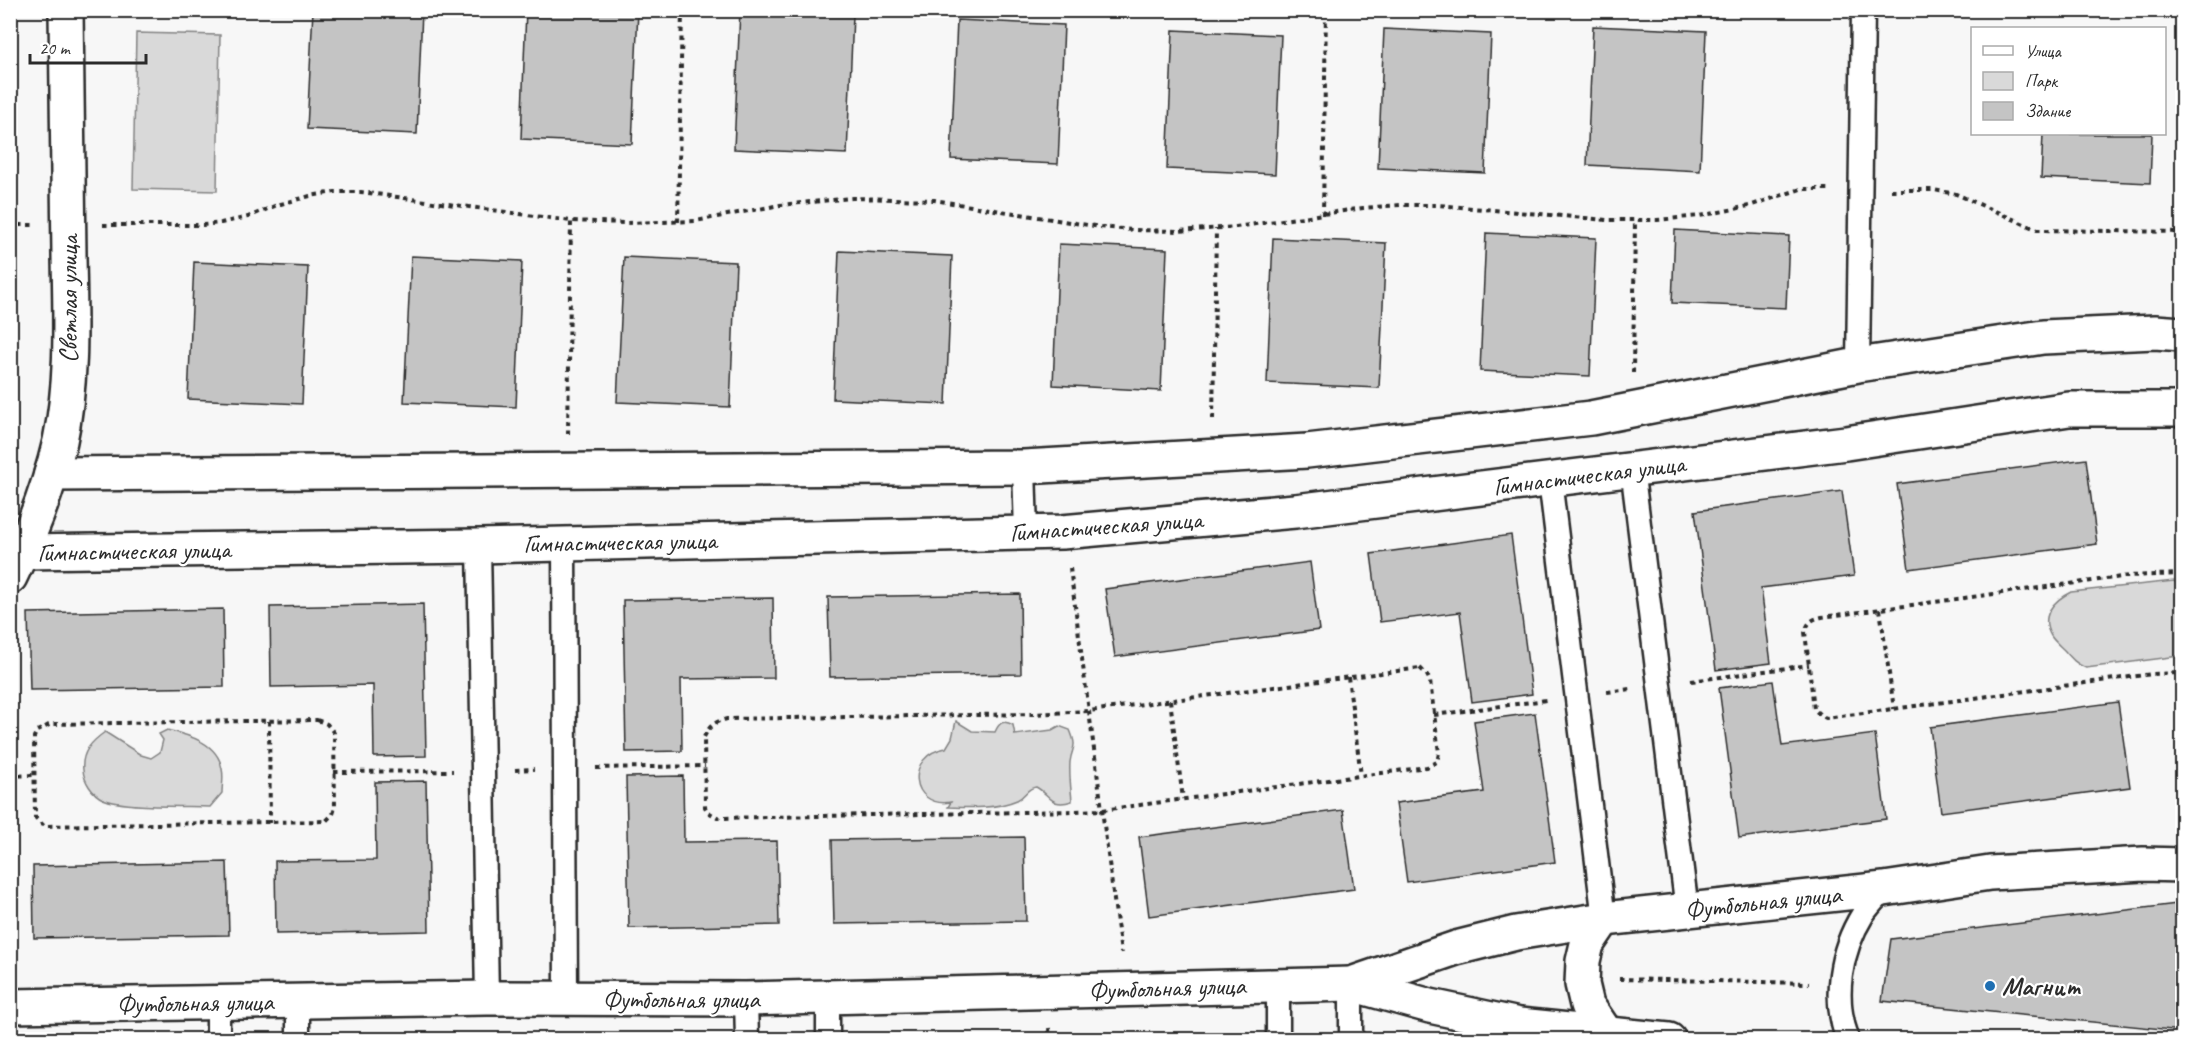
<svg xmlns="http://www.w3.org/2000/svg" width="2193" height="1050" font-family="Caveat,sans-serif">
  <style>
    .green { fill: #d9d9d9; stroke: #828282; stroke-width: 1.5 }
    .building { fill: #c4c4c4; stroke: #2b2b2b; stroke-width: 1.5 }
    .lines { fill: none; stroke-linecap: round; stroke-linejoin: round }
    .lane-casing { stroke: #2b2b2b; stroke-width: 27 }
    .street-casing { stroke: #2b2b2b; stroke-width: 38 }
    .path { stroke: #2b2b2b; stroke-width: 4; stroke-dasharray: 4.5 4.5; stroke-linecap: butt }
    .lane { stroke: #fff; stroke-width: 22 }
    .street { stroke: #fff; stroke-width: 33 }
    .poi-dot { fill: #1f6fb2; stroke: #fff; stroke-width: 2 }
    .labels { text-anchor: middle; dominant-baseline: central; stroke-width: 4.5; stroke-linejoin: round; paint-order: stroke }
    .street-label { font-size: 26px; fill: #2b2b2b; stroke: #fff }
    .poi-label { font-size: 26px; font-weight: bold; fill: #2b2b2b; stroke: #fff; text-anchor: start }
  </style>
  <rect width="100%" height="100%" fill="#f7f7f7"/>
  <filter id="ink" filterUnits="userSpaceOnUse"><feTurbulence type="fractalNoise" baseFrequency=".0167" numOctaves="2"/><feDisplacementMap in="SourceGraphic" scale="12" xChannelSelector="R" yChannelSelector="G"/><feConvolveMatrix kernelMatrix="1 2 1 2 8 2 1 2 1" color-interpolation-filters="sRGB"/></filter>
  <g filter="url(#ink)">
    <g class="green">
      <path d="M 136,33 L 220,35 L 217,191 L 133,189 Z"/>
      <path d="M 2174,581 L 2182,586 L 2182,654 L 2179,656 L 2086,668 C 2076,664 2071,658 2064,650 C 2060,646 2054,641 2051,636 C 2039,616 2054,600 2071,592 Z"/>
      <path d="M 956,721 L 972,731 L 995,732 C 999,723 1003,719 1013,725 L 1015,735 L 1052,730 L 1059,726 L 1070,730 C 1078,749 1072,746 1070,762 C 1069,775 1071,789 1072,801 C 1050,808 1051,795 1036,787 C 1026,788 1026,796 1017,800 C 996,809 971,808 948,807 L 951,802 C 910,809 904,755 946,748 L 952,738 Z"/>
      <path d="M 167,730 C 189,735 218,743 222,769 C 224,777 222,785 222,793 L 210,807 C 185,806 124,808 103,799 C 92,794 84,781 83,770 C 81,752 92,741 105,732 L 141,755 L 151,758 L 160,752 L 163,740 L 159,734 Z"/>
    </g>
    <g class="building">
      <path d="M 313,10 L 422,10 L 417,134 L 307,129 Z"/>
      <path d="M 526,10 L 638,10 L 632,144 L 521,139 Z"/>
      <path d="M 740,10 L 853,15 L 847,154 L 734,149 Z"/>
      <path d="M 957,20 L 1064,25 L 1058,164 L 951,159 Z"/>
      <path d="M 1593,26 L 1706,31 L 1700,171 L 1587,165 Z"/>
      <path d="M 1384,29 L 1491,34 L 1485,173 L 1378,168 Z"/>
      <path d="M 1173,30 L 1281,35 L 1275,174 L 1167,169 Z"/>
      <path d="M 2043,134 L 2152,134 L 2150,183 L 2041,178 Z"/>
      <path d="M 1675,230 L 1789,236 L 1786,308 L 1672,303 Z"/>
      <path d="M 1486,233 L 1596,238 L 1590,376 L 1480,371 Z"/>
      <path d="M 1273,238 L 1386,243 L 1379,388 L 1267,383 Z"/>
      <path d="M 1059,244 L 1167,249 L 1161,391 L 1053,385 Z"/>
      <path d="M 839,251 L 952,256 L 946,404 L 833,399 Z"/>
      <path d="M 411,256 L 522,261 L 516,407 L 404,402 Z"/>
      <path d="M 624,257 L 736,262 L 730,407 L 617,402 Z"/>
      <path d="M 194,262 L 308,267 L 302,404 L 188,399 Z"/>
      <path d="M 2086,459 L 2097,544 L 1909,569 L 1897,484 Z"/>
      <path d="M 1842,491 L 1854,576 L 1761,588 L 1771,663 L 1716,670 L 1695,511 Z"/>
      <path d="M 1511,535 L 1532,694 L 1472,702 L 1460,612 L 1380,622 L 1371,554 Z"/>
      <path d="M 1310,562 L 1319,630 L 1115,657 L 1105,589 Z"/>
      <path d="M 1020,594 L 1021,674 L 830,677 L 828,597 Z"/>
      <path d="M 773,598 L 774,678 L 681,679 L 682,751 L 626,752 L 623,600 Z"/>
      <path d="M 423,604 L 426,756 L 374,757 L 373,685 L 271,687 L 270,607 Z"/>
      <path d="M 223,609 L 224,687 L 30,690 L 28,613 Z"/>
      <path d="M 1773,681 L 1782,746 L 1875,734 L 1886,819 L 1739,838 L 1719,688 Z"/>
      <path d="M 2118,702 L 2130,787 L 1941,812 L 1930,727 Z"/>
      <path d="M 1535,713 L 1555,862 L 1407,882 L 1396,803 L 1484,792 L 1474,721 Z"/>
      <path d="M 683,776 L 684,842 L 777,841 L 779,925 L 629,928 L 626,777 Z"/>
      <path d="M 426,781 L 429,931 L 276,934 L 275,861 L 376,860 L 375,782 Z"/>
      <path d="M 1343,810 L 1354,889 L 1149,916 L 1139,837 Z"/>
      <path d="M 1024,837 L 1026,921 L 834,924 L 832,840 Z"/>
      <path d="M 227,862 L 229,935 L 34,938 L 33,866 Z"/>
      <path d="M 2177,904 L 2182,905 L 2182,1031 L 1882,1001 L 1891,939 Z"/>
    </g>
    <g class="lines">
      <g class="lane-casing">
        <g id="lane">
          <path d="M 1858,365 L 1863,10"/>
          <path d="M 1024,467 L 1026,532"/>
          <path d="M 1632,468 L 1687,910"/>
          <path d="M 1550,480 L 1604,919"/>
          <path d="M 564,543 L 566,1000"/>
          <path d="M 479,546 L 487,998"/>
          <path d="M 1351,984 L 1351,1040"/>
          <path d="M 1278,985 L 1278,1040"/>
          <path d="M 828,997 L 828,1040"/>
          <path d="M 746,999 L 747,1040"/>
          <path d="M 298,1001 L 298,1040"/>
          <path d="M 218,1002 L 218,1040"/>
          <path d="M 1848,1040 C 1832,998 1840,951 1863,914 C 1869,905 1877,897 1884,889"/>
        </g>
      </g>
      <g class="street-casing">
        <g id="street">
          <path d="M 51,474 L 1024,467 L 1307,451 L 1591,418 L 1858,365 L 2043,337 L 2155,332 L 2182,334"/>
          <path d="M 22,552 L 479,546 L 1062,532 L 1295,511 L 1846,443 L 2069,409 L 2182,409"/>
          <path d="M 10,577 C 31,534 49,488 60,441 C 73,380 70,317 69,256 C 68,174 67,92 66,10"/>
          <path d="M 1604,919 L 1587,944 L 1583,961 L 1582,984 L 1587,1005 L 1606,1033"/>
          <path d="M 1351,984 L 1456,948 L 1516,933 L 1604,919 L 1884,889 L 1990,873 L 2143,864 L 2182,865"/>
          <path d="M 10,1006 L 487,998 L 746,999 L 1351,984 L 1430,1006 L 1519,1025 L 1669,1040"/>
        </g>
      </g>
      <g class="path">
        <path d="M 10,109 L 12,225 L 10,273"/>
        <path d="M 1891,190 L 1934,190 L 1956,194 L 2038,230 L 2182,232"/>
        <path d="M 1323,215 L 1326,10"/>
        <path d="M 678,222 L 682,10"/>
        <path d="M 10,225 L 33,225"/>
        <path d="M 103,225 L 203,225 L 221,223 L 248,217 L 277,205 L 310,196 L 335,192 L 361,192 L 571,221 L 624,223 L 696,221 L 780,205 L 852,198 L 934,200 L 1100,227 L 1133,230 L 1178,231 L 1236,227 L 1363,208 L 1400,205 L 1438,205 L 1607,220 L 1657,220 L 1700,216 L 1749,206 L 1801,189 L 1830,189"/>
        <path d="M 1633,373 L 1635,220"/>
        <path d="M 1213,419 L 1216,229"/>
        <path d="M 568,434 L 571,221"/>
        <path d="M 1070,568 L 1121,953"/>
        <path d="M 2182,574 L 2129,576 L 1822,617 C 1812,619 1808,622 1805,632 L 1814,709 L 1819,714 L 1826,718 L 2152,674 L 2182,673"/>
        <path d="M 1880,609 L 1894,709"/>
        <path d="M 1420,668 L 1427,675 L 1430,681 L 1439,753 L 1437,762 L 1427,767 L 1102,810 L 1076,811 L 719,818 L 708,812 L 705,807 L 704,737 C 710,725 714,722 727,719 L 1034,714 L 1089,711 Z"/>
        <path d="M 1348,677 L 1361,775"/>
        <path d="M 1691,681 L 1809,665"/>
        <path d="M 1607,692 L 1630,689"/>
        <path d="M 1170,700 L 1183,799"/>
        <path d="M 1434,715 L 1546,700"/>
        <path d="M 317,720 L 327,724 L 334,733 L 335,808 L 333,814 L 326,821 L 44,826 L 35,817 L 34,737 L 37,731 L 51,724 Z"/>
        <path d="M 269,721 L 270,823"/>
        <path d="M 596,768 L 705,766"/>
        <path d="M 515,770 L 534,769"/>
        <path d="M 334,772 L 453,771"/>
        <path d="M 10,776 L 34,775"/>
        <path d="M 1619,979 L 1809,983"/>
        <path d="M 1049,1028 L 1050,1040"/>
      </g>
      <use href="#lane" class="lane"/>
      <use href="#street" class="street"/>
    </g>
  </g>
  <circle class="poi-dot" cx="1990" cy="986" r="6"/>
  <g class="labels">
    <g class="street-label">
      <text transform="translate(68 299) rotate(-90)">Светлая улица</text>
      <text transform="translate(1589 475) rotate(-7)">Гимнастическая улица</text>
      <text transform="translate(1106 526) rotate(-4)">Гимнастическая улица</text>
      <text transform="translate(620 542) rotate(-1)">Гимнастическая улица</text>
      <text transform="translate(134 551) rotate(-1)">Гимнастическая улица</text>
      <text transform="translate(1763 902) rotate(-6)">Футбольная улица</text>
      <text transform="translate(1167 988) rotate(-2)">Футбольная улица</text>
      <text x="681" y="999">Футбольная улица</text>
      <text transform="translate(195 1003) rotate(-1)">Футбольная улица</text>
    </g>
    <g class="poi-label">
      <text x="2002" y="986">Магнит</text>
    </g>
  </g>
  <rect width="2193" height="1050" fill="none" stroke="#fff" stroke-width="36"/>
  <rect x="18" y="18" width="2157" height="1014" fill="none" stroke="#2b2b2b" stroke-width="2" filter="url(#ink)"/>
  <rect x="1971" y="27" width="195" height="108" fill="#ffffff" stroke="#aaaaaa" stroke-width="1.5"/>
  <rect x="1983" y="46" width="30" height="9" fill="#ffffff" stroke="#aaaaaa" stroke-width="1.5"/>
  <text x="2025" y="57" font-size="18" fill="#2b2b2b">Улица</text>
  <rect x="1983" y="72" width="30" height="18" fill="#d9d9d9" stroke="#aaaaaa" stroke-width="1.5"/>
  <text x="2025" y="87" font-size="18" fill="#2b2b2b">Парк</text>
  <rect x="1983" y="102" width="30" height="18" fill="#c4c4c4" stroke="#aaaaaa" stroke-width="1.5"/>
  <text x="2025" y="117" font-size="18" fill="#2b2b2b">Здание</text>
  <path d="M30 54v9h116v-9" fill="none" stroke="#2b2b2b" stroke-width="3"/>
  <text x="39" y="54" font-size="18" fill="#2b2b2b" stroke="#ffffff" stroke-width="4.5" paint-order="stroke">20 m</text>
</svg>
